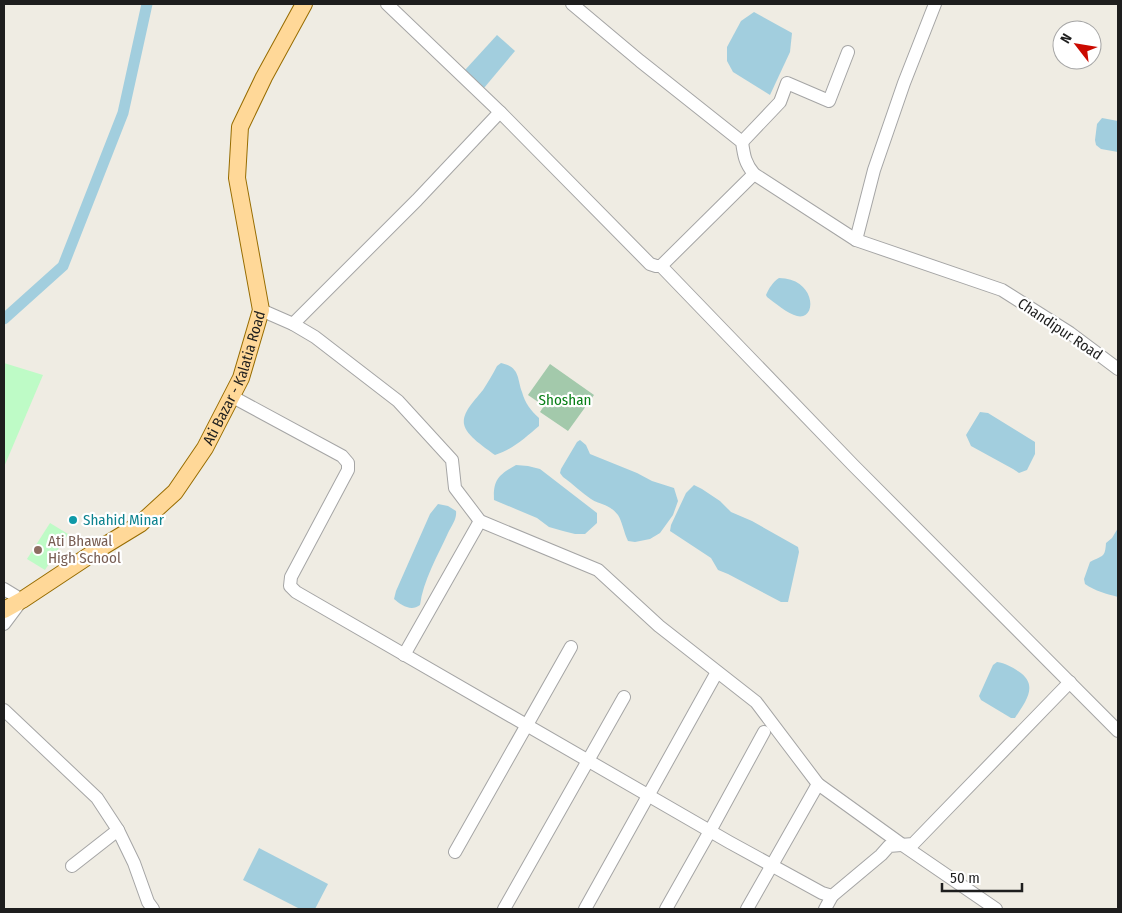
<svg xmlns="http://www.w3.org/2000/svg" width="1122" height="913" font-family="'Fira Sans Condensed',sans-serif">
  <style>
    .cemetery { fill: #a3c9ab }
    .park { fill: #befbc6 }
    .water { fill: #a2cede }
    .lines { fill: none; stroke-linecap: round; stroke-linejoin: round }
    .canal { stroke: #a2cede; stroke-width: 11 }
    .minor-casing { stroke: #a5a5a5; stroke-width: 14 }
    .major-casing { stroke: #976c00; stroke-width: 18 }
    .minor { stroke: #fff; stroke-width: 12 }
    .major { stroke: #ffd898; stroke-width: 16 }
    .culture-dot { fill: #0f9aa8; stroke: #fff; stroke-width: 2 }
    .education-dot { fill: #8d6e63; stroke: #fff; stroke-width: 2 }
    .labels { text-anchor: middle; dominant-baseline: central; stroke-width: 4.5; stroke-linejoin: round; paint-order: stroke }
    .street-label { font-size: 15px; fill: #1e1e1e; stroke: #fff }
    .park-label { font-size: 15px; fill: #087f17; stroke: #fff }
    .culture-label { font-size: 15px; fill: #0d838f; stroke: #fff; text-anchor: start }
    .education-label { font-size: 15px; fill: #785e54; stroke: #fff; text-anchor: start }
  </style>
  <rect width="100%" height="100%" fill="#efece3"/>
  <path class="cemetery" d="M 550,364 L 594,395 L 568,431 L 540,412 L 544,406 L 528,395 Z"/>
  <g class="park">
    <path d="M 4,363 L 43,375 L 4,467 Z"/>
    <path d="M 50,523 L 68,534 L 45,570 L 27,559 Z"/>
  </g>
  <g class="water">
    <path d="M 754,12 L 792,33 L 790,52 L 770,95 L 733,72 L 727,61 L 727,47 L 741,21 Z"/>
    <path d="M 497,35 L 515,51 L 484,88 L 465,70 Z"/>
    <path d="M 1102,118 L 1118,121 L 1118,152 L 1101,149 L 1096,145 L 1095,140 L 1097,124 Z"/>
    <path d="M 779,278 C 816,278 818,321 797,316 C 788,314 775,303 767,297 L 766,295 C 769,288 773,282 779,278 Z"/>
    <path d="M 501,363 C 520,367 517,378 522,392 C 525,403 531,411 539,418 L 539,426 C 526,437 512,450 495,455 C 486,448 466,436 464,424 C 462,412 476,399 483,390 C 488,382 493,374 497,366 Z"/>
    <path d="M 980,412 L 988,413 L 1035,442 L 1035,454 L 1027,470 L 1019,473 L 1013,469 L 971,446 L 966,435 Z"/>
    <path d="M 580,440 L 586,445 L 590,454 L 637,473 L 652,481 L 674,488 L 678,501 L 673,515 L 660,533 L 650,539 L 635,542 L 628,541 C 624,533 622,521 618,515 C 608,503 602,506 591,499 C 582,493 573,484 563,477 L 560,473 L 561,469 L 577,442 Z"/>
    <path d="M 516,465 L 528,466 L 540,469 L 597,513 L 597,523 L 585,534 L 575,534 L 563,531 L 549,527 L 537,518 L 494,500 C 493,479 499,475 516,465 Z"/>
    <path d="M 694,485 L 702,489 L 720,501 L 731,512 L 752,521 L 798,547 L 799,552 L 788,602 L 781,602 L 728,574 L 718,570 L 711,558 L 670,531 L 671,525 L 686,493 Z"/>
    <path d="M 438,504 L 448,506 L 456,511 C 457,519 452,525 448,533 C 438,555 423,581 420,605 C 411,612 401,605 394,599 L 396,591 L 430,514 Z"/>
    <path d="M 1118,528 L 1118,597 C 1107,594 1095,591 1085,584 L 1084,579 L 1090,562 C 1103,555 1105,558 1106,543 L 1112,538 Z"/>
    <path d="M 997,662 C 1005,663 1012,667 1018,671 C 1040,685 1025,702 1015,718 L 1011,718 L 981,700 L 979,696 L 993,665 Z"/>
    <path d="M 259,848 L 328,884 L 315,909 L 300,909 L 243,880 Z"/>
  </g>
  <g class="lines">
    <path class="canal" d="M 4,319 L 63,266 L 123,113 L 147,4"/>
    <g class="minor-casing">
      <g id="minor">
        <path d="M 387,4 L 500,112 L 650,264 L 656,266 L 661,266 L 754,174"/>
        <path d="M 572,4 L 640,61 L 742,142 C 744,156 745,163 754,174 L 856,240 L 1002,290 L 1070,333 L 1118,369"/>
        <path d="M 742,142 L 780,102 L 787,83 L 829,101 L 848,52"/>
        <path d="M 856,240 L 874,170 L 904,83 L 935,4"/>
        <path d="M 661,266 L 853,465 L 1118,731"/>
        <path d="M 261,310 L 293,324 L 315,337 L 398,401 L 452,460 L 455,488 L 480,521 L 598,570 L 659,626 L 756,702 L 818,784 L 904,846 L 996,909"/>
        <path d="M 293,324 L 417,200 L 500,112"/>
        <path d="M 231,396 L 342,456 L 348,463 L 348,470 L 291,577 L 290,586 L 296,592 L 729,842 L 822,893 L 832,896 L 881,855 L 889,846 L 913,844 L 1070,682"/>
        <path d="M 4,589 L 22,600 L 4,624"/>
        <path d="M 404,655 L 480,521"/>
        <path d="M 4,710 L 97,798 L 118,830 L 134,863 L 148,902 L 153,909"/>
        <path d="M 455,852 L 571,647"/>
        <path d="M 72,866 L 118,830"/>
        <path d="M 504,909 L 624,697"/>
        <path d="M 585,909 L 717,672"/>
        <path d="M 666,909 L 710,831 L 764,732"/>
        <path d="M 747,909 L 818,784"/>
        <path d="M 825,909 L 832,896"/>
      </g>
    </g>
    <g class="major-casing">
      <g id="major">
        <path id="s1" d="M 4,610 L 22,600 L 99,549 L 140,524 L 175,492 L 205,448 L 241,378 L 261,310 L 237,178 L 240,127 L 264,77 L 304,4"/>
      </g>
    </g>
    <use href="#minor" class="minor"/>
    <use href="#major" class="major"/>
  </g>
  <circle class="culture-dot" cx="73" cy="520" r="5"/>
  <circle class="education-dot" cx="38" cy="550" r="5"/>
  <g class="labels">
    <g class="street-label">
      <text transform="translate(1060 329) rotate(34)">Chandipur Road</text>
      <text stroke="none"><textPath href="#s1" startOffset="338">Ati Bazar - Kalatia Road</textPath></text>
    </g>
    <g class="park-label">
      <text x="565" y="400">Shoshan</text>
    </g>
    <g class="culture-label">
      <text x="83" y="520">Shahid Minar</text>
    </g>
    <g class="education-label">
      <text x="48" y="541">Ati Bhawal<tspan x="48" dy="17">High School</tspan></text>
    </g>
  </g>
  <rect width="1122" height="913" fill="none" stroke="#1e1e1e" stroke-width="10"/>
  <g transform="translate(1077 45) rotate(301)"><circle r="24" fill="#ffffff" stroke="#a5a5a5"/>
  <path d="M0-4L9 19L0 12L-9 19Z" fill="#cb0a00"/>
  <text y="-8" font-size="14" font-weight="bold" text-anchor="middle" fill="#1e1e1e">N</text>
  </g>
  <path d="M942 883v8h80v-8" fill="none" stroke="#1e1e1e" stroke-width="2.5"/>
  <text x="950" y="883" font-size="15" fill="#1e1e1e" stroke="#ffffff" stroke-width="4" paint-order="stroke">50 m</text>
</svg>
